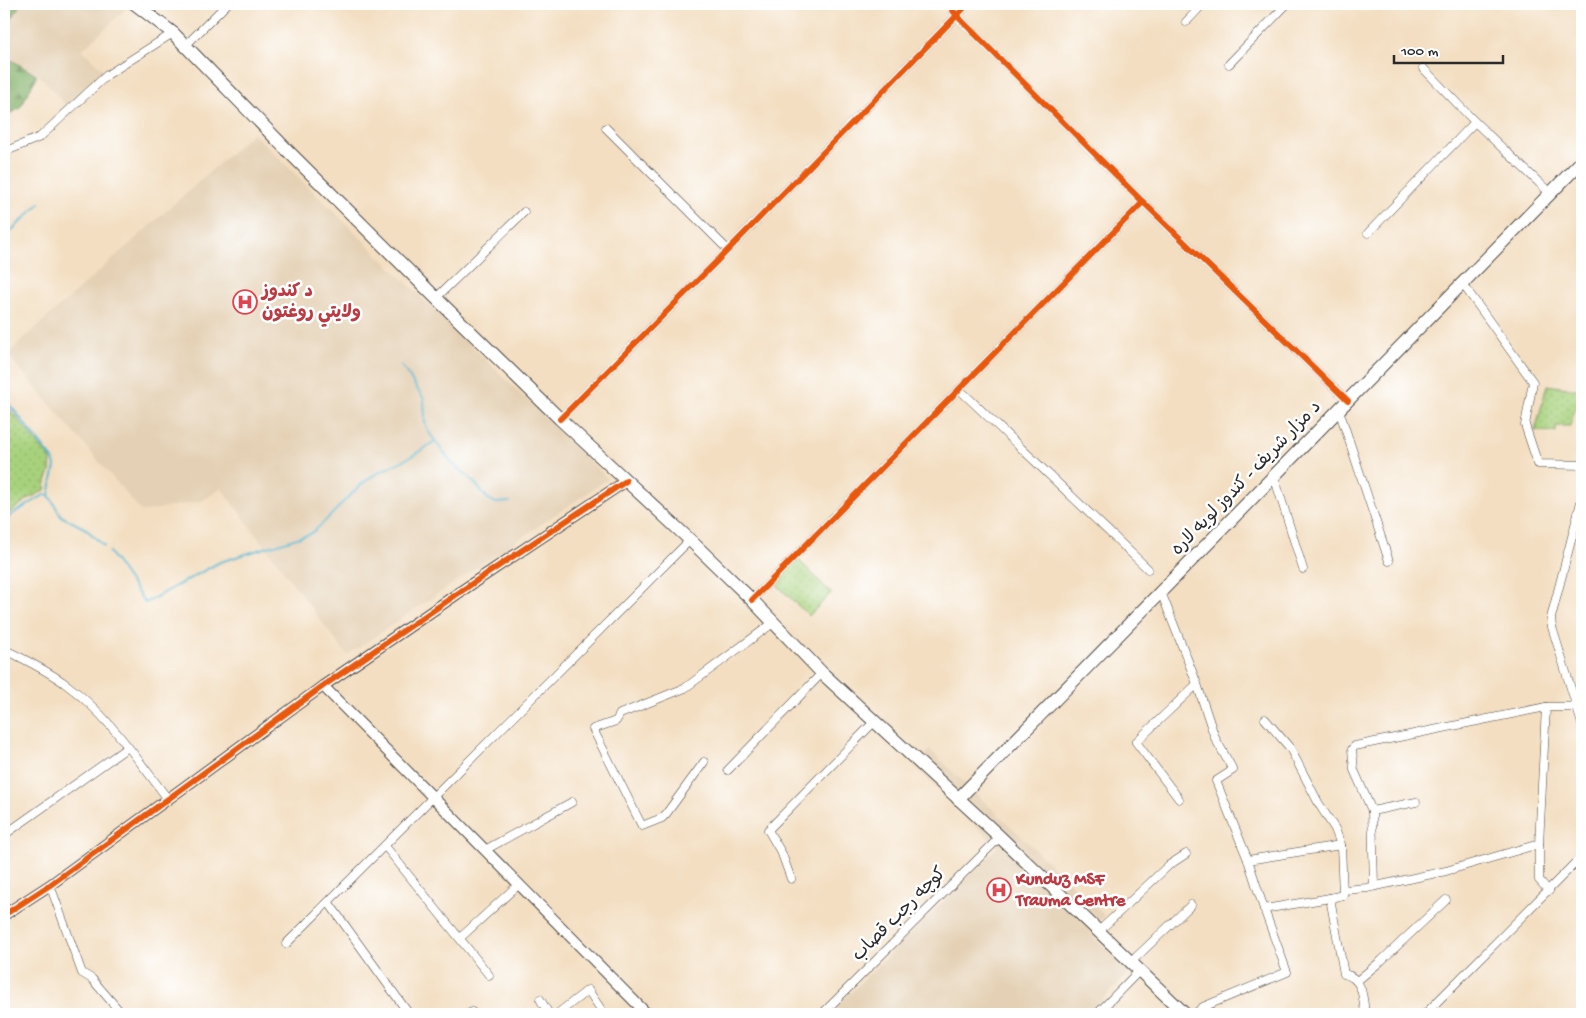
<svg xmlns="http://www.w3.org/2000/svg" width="1586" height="1018" font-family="'Gochi Hand','Playpen Sans Arabic',sans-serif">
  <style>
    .built { fill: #e4d0b4 }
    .grass { fill: url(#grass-dots); stroke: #697e54 }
    .forest { fill: url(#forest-firs); stroke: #586f4c }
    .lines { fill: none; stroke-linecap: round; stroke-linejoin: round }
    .stream { stroke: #53b7d1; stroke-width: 2 }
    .minor-casing { stroke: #494642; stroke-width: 9 }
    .tertiary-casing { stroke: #494642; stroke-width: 12 }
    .primary-casing { stroke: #494642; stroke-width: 14 }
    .trunk-casing { stroke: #494642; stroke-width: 14 }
    .minor { stroke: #fff; stroke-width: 8 }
    .tertiary { stroke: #fff; stroke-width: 10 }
    .primary { stroke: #fff; stroke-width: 12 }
    .trunk { stroke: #fff; stroke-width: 12 }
    .cycleway-casing { stroke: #fff; stroke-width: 9 }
    .cycleway { stroke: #e8590c; stroke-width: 6 }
    .labels { text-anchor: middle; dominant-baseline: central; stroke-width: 5; stroke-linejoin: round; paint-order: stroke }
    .health-label { font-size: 18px; font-weight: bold; fill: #be3a42; stroke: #fff; text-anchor: start }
    .street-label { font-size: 18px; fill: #2b2b2b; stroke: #fff }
  </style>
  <defs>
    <pattern id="grass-dots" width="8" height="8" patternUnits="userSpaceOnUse" patternTransform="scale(1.25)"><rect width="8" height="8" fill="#a7d17c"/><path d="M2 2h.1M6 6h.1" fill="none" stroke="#90b46b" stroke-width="1.8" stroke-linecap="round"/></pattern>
    <pattern id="forest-firs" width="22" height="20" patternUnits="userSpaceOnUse" patternTransform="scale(1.25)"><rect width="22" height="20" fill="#85b36c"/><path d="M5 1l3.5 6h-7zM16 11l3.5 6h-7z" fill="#6d9259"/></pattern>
  </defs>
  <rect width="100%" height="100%" fill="#fff"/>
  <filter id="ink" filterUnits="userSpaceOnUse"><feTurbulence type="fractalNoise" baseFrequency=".02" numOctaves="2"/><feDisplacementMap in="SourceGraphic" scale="10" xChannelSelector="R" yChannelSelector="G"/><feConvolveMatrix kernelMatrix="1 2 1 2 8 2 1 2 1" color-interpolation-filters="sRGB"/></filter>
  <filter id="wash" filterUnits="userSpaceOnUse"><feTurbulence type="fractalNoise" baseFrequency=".0096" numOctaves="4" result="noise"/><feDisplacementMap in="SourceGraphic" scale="20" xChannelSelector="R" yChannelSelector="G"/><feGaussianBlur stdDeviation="1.12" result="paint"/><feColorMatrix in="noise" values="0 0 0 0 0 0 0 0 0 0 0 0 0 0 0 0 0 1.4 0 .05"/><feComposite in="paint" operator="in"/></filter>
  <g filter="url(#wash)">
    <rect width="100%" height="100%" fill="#f3dec1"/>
    <g class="built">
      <path d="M 20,4 L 129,4 L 130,5 L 82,50 L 107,73 L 68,108 L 42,78 L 5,56 L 6,29 Z"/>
      <path d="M 253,133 L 608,479 L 347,655 L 221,488 L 202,501 L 142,512 L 7,354 Z"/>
      <path d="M 930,750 L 1105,916 L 1090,933 L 1130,972 L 1088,1014 L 829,1014 L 998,847 L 914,766 Z"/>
    </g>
    <g class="grass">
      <path d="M 1547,385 L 1581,390 L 1570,426 L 1556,426 L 1556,432 L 1535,431 Z"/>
      <path d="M 4,403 L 51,459 L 50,472 L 46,481 L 45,490 L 28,499 L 5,516 L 4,514 Z"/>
      <path d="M 797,558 L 831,593 L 809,616 L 773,581 Z"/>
    </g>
    <path class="forest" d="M 4,4 L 20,4 L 6,29 L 5,56 L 36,75 L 36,78 L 20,108 L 4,117 Z"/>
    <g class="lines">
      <g class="stream">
        <path d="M 4,21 L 12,4"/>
        <path d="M 4,238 L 40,203"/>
        <path d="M 401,365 L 424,399 L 425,422 L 428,431 L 435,441 L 452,463 L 473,481 L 487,498 L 496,503 L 510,502"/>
        <path d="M 4,398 L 53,459 L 55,466 L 49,495"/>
        <path d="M 4,524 L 11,515 L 44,495 L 49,495 L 61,516 L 86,529 L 104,546"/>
        <path d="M 109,552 L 145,603 L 220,562 L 310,534 C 331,519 346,496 367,480 C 381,469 396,465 412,456 C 420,452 427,446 435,441"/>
      </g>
    </g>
  </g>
  <g filter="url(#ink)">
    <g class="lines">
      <g class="minor-casing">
        <g id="minor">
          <path d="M 948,4 L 957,16 L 1143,202 L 1348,401"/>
          <path d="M 1186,22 L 1203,4"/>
          <path d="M 185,46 L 227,4"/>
          <path d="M 1229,64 L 1287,4"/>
          <path d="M 1423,68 L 1475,122 L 1551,194"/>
          <path d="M 606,128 L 728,250"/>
          <path d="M 4,152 L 40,137 L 107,75 L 173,33"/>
          <path d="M 1368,233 L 1475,122"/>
          <path d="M 1462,283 L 1533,382 L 1525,425 L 1538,464 L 1582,465"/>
          <path d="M 436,298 L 524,212"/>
          <path d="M 959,389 L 1148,569"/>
          <path d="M 1339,410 L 1389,561"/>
          <path d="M 560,419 L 728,250 L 968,4"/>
          <path d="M 1274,476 L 1303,569"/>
          <path d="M 1582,498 L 1551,618 L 1552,627 L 1582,724"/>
          <path d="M 1161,592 L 1197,684 L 1215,738 L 1233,770 L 1216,781 L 1248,860 L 1264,909"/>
          <path d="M 752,600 L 1143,202"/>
          <path d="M 4,649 C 25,660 47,670 67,685 C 108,715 137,759 168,799"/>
          <path d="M 1546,707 L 1539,844 L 1539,880 L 1549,891"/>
          <path d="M 1265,719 L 1290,748 L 1319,804 L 1335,829 L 1341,845 L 1343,895 L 1330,898 L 1344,974 C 1363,978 1363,997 1365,1014"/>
          <path d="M 704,762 L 666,814 L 662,818 L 642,826 L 593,729 L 616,721 L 620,714 L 685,688 L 773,623"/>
          <path d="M 728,770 L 822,673"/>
          <path d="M 1179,799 L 1136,742 L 1197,684"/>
          <path d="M 1372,811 L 1416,802"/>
          <path d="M 4,835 L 128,747"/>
          <path d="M 385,846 L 489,975"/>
          <path d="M 485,850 L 572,802"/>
          <path d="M 1248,860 L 1341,845"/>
          <path d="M 791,879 L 782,854 L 768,830 L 874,722"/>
          <path d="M 50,885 L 82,973 L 92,979 L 122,1014"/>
          <path d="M 1374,886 L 1372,811 L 1354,770 L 1352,749 L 1355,746 L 1546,707 L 1576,707"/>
          <path d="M 1344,890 L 1367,888 L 1446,871 L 1539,844"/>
          <path d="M 329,903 L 409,1014"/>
          <path d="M 1099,931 L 1169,865 L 1186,854"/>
          <path d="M 460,938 L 518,885"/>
          <path d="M 286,944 L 690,540"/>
          <path d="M 1130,963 L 1191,905"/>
          <path d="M 1357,981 L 1381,961 L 1446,900"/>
          <path d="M 540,999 L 549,1014"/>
          <path d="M 468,1014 L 472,1012 L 474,1014"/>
          <path d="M 557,1014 L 588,990 L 604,1014"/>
          <path d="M 822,1014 L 1000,837"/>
          <path d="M 1097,1014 L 1139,971"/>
          <path d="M 1195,1014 L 1203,1007 L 1287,972 L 1264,909 L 1330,898"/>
          <path d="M 1425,1014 L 1582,856"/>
        </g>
      </g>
      <g class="tertiary-casing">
        <g id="tertiary">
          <path d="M 323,686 L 647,1014"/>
          <path d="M 4,915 L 50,885 L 323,686 L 476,581 L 626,481"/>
        </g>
      </g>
      <g class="primary-casing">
        <path id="primary" d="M 958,799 L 1582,161"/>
      </g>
      <g class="trunk-casing">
        <path id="trunk" d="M 135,4 L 173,33 L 288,151 L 436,298 L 560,419 L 690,540 L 752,600 L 822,673 L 1000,837 L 1185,1014"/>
      </g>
      <use href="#minor" class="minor"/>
      <use href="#tertiary" class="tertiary"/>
      <use href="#primary" class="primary"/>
      <use href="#trunk" class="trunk"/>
      <g class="cycleway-casing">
        <g id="cycleway">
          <path d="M 948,4 L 957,16 L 1143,202 L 1348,401"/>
          <path d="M 560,419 L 728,250 L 968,4"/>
          <path d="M 752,600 L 1143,202"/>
          <path d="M 4,915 L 50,885 L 323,686 L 476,581 L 626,481"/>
        </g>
      </g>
      <use href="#cycleway" class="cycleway"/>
    </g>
  </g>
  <defs>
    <g id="hospital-ring" transform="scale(1.25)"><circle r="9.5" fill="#fff" stroke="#e0444e" stroke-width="1.5"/><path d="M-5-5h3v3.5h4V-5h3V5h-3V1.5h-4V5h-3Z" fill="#e0444e"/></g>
  </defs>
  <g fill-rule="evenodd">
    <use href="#hospital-ring" x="245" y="302"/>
    <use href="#hospital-ring" x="999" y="890"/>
  </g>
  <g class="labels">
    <g class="health-label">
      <text x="262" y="292">د کندوز<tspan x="262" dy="21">ولایتي روغتون</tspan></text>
      <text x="1016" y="880">Kunduz MSF<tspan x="1016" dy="21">Trauma Centre</tspan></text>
    </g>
    <g class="street-label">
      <text transform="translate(1247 479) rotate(-46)">د مزار شریف - کندوز لویه لاره</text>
      <text transform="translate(900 915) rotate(-45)">کوچه رجب قصاب</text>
    </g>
  </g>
  <rect width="1586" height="1018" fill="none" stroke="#fff" stroke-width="20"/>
  <path d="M1394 55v8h109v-8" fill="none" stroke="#2b2b2b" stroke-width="2.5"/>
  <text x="1401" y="55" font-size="15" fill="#2b2b2b" stroke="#ffffff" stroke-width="4" paint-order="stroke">100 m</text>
</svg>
